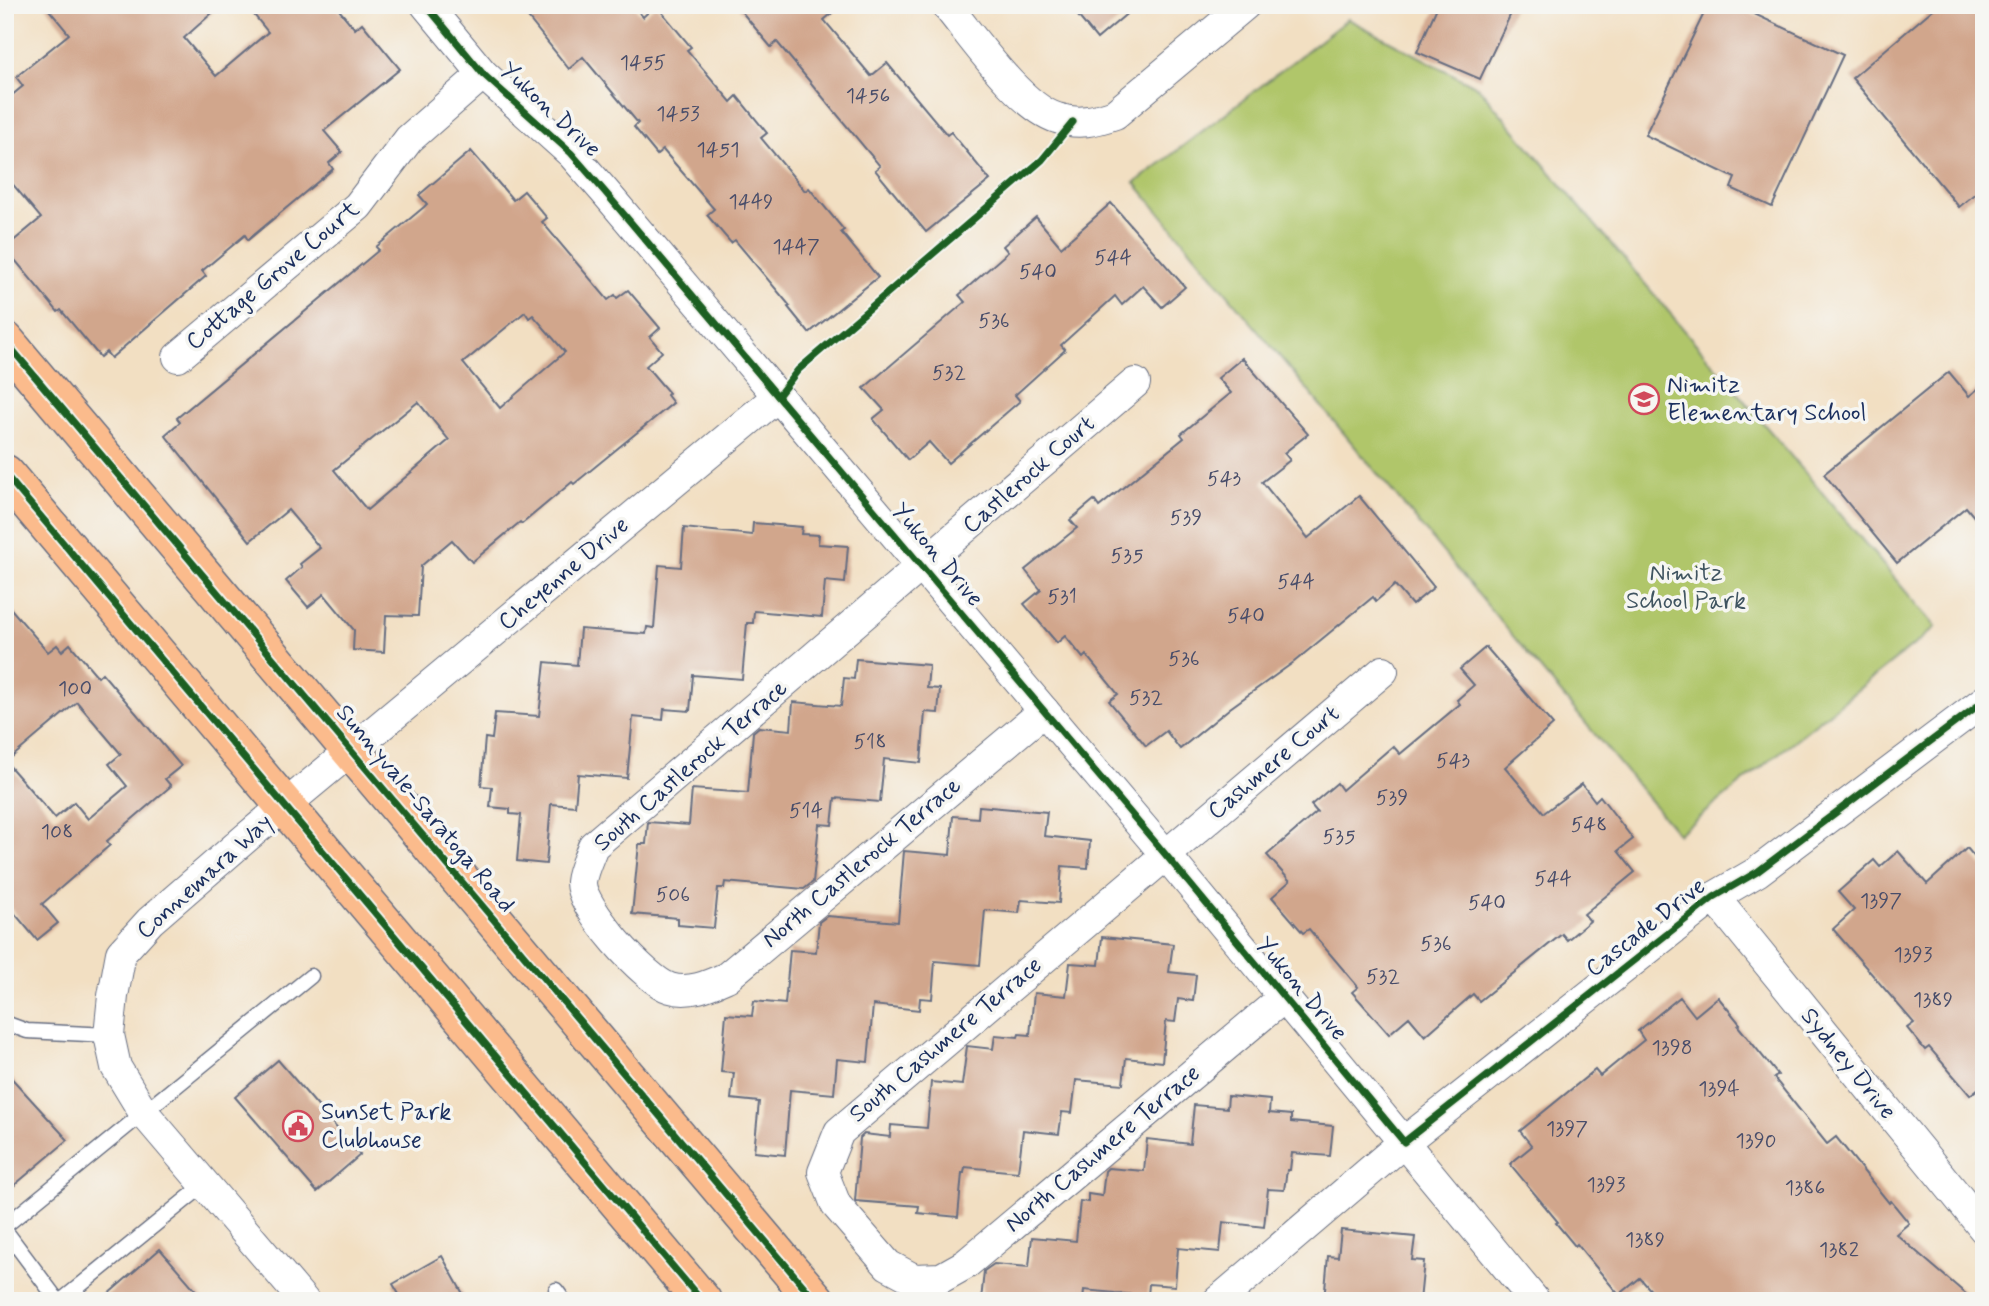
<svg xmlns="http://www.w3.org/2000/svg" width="1989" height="1306" font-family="Mynerve,sans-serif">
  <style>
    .green { fill: #b0c66b; stroke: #667a64; stroke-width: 2 }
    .building { fill: #d1a68c; fill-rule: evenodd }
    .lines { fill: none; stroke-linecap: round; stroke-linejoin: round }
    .service-casing { stroke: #666d81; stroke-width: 17 }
    .minor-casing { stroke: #666d81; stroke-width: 32 }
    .primary-casing { stroke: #666d81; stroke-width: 41 }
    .service { stroke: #fff; stroke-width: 14 }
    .minor { stroke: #fff; stroke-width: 30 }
    .primary { stroke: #fbbb8c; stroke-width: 38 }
    .cycleway-casing { stroke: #f6f6f2; stroke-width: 11 }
    .cycleway { stroke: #1b5e20; stroke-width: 7 }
    .labels { text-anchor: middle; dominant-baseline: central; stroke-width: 7; stroke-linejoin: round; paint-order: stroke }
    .number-label { font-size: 21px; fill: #484d6a }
    .street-label { font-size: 24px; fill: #1b2f5e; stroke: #f6f6f2 }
    .poi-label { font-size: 24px; fill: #1b2f5e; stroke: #f6f6f2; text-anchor: start }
    .park-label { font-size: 24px; fill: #405561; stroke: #f6f6f2 }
  </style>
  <rect width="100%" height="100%" fill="#f6f6f2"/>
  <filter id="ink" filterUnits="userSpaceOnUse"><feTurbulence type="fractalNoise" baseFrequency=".0143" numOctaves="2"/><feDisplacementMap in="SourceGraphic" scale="14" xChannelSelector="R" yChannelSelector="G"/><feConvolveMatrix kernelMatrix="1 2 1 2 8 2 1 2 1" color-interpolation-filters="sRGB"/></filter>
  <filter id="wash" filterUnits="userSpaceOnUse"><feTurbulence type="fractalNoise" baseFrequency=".00686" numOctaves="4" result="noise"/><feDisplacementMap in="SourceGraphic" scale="28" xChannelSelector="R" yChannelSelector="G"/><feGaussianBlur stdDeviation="1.57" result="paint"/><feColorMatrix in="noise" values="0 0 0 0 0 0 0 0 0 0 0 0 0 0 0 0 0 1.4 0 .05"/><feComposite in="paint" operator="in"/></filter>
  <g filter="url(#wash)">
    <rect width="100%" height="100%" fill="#f2dfc2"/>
    <path class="green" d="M 1348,19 L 1479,88 L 1936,627 L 1678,834 L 1135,183 Z"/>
    <g id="blocks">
      <g class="building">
        <path d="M 45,5 L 221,5 L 184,38 L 216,76 L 268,32 L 246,5 L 335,5 L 355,29 L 362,23 L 400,69 L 324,131 L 342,152 L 329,163 L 333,169 L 248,240 L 245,235 L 202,271 L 206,276 L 111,358 L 106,352 L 100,357 L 61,310 L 58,312 L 5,248 L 41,218 L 5,175 L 5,101 L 23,86 L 16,77 L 69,34 Z"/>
        <path d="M 518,5 L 633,5 L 643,17 L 656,5 L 691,47 L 687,50 L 731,102 L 737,96 L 767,133 L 761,138 L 805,191 L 809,188 L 844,230 L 841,232 L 878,277 L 809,333 L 788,307 L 790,306 L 735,240 L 731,243 L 707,215 L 714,209 L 663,150 L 657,155 L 634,127 L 638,123 L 583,57 L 569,69 Z"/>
        <path d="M 736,5 L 842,5 L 824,20 L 871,76 L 887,63 L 947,135 L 951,132 L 990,180 L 926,232 L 875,170 L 880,166 L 777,42 L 771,47 Z"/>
        <path d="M 1069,5 L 1137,5 L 1097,39 Z"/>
        <path d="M 1438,5 L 1515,5 L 1480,79 L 1417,52 Z"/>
        <path d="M 1708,5 L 1735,5 L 1843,55 L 1772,207 L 1731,188 L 1735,178 L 1645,135 Z"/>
        <path d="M 1938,5 L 1984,5 L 1984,186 L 1959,207 L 1852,78 Z"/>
        <path d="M 471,151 L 513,200 L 524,191 L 547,218 L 542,222 L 608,300 L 615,295 L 617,298 L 628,290 L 660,328 L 650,337 L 662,352 L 646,366 L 669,393 L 667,395 L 673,403 L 574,484 L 572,482 L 522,524 L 520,522 L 472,562 L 452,540 L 421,566 L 418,616 L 386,615 L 384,652 L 353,650 L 354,630 L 324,594 L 308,607 L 286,581 L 302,567 L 300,564 L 320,548 L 288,510 L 250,541 L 165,435 L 180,422 L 177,418 L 379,250 L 376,247 L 424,207 L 427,204 L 419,195 ZM 525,312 L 529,318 L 533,315 L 565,352 L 500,408 L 463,363 ZM 418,402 L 449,440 L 367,510 L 334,470 Z"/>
        <path d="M 1111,203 L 1185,287 L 1162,307 L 1143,286 L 1122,305 L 1115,296 L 1061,345 L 1065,350 L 1015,395 L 1020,401 L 948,463 L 929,442 L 908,460 L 873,419 L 884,410 L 864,388 L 965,302 L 959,295 L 1008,252 L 1003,246 L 1036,217 L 1061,247 Z"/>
        <path d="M 1242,358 L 1308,434 L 1284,453 L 1290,460 L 1262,482 L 1308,538 L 1359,496 L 1434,587 L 1412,605 L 1395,585 L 1376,601 L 1373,597 L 1294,662 L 1230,708 L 1180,749 L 1166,731 L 1146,746 L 1109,701 L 1118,694 L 1086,655 L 1083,658 L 1065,636 L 1057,643 L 1024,604 L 1041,590 L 1025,570 L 1077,528 L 1070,520 L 1094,500 L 1099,507 L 1184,438 L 1181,434 L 1231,393 L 1218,378 Z"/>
        <path d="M 1949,372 L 1969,396 L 1984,384 L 1984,529 L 1966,507 L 1897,563 L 1824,474 Z"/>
        <path d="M 753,523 L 802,527 L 801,534 L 819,535 L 818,544 L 848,546 L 845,583 L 825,581 L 822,617 L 754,611 L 753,623 L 747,623 L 742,679 L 693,675 L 690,711 L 664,709 L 663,720 L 633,717 L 627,778 L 578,774 L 575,806 L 551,804 L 546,864 L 517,861 L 521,815 L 510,814 L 510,809 L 490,807 L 492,787 L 481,786 L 485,738 L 492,739 L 495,713 L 539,716 L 545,662 L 577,665 L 580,629 L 646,634 L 647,627 L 654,628 L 659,565 L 681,567 L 684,528 L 752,535 Z"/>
        <path d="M 5,602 L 48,652 L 57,645 L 62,651 L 70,644 L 98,677 L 102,673 L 181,766 L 165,779 L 171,786 L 107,841 L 110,845 L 42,904 L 58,923 L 37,940 L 5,902 ZM 77,702 L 121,754 L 109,764 L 127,786 L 88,819 L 74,802 L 55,818 L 6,762 Z"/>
        <path d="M 1486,647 L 1553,725 L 1505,767 L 1544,813 L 1582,784 L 1595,801 L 1600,796 L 1633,839 L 1618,851 L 1635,872 L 1584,914 L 1590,921 L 1567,940 L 1562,934 L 1479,1001 L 1473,994 L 1425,1036 L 1409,1017 L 1389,1034 L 1352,992 L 1358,987 L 1309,929 L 1303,933 L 1272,897 L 1290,881 L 1267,855 L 1317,812 L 1311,805 L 1337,783 L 1342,790 L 1393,746 L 1400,754 L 1460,704 L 1457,700 L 1474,685 L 1460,669 Z"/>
        <path d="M 856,659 L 929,665 L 927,688 L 940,689 L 938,713 L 925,712 L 921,763 L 884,759 L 880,802 L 835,798 L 832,825 L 819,824 L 813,882 L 804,889 L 725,882 L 724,888 L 718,888 L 714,928 L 678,925 L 678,918 L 632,914 L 639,844 L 646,844 L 648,822 L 689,825 L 692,789 L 748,793 L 753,732 L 759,727 L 791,730 L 793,702 L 841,706 L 844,678 L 854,679 Z"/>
        <path d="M 979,806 L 1047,812 L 1044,836 L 1090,841 L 1088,868 L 1062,866 L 1059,903 L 1021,900 L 1019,913 L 985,910 L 980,965 L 935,961 L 932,999 L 920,998 L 919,1010 L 873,1005 L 868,1062 L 837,1059 L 834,1094 L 790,1090 L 785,1155 L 754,1152 L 759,1102 L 731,1099 L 734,1073 L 721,1072 L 726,1014 L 752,1016 L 754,1001 L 785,1004 L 790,950 L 816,952 L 819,922 L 827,916 L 898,922 L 904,851 L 950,855 L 953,816 L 978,818 Z"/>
        <path d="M 1967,848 L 1984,868 L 1984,1084 L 1970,1095 L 1929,1047 L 1925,1050 L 1907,1028 L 1914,1023 L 1833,929 L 1854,910 L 1838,892 L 1874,860 L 1880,867 L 1898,851 L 1927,884 Z"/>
        <path d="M 1102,937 L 1173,944 L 1169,972 L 1196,975 L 1193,1001 L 1178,999 L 1175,1022 L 1166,1021 L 1162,1062 L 1126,1058 L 1123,1084 L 1076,1080 L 1072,1113 L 1062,1112 L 1059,1134 L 1023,1130 L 1018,1172 L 965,1167 L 964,1173 L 962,1173 L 958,1217 L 918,1213 L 919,1206 L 855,1201 L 860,1138 L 864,1134 L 890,1137 L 891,1125 L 927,1128 L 931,1082 L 962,1085 L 967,1046 L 993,1049 L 995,1035 L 1018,1037 L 1019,1034 L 1030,1035 L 1034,993 L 1066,996 L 1070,963 L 1099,965 Z"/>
        <path d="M 1680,997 L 1695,1016 L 1718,997 L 1740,1024 L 1738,1026 L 1778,1075 L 1774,1078 L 1827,1144 L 1836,1137 L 1889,1203 L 1891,1201 L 1909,1223 L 1896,1234 L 1974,1301 L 1660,1301 L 1640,1278 L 1619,1295 L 1577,1244 L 1575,1246 L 1556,1223 L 1558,1222 L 1510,1164 L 1532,1146 L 1520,1131 L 1595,1070 L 1600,1076 L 1644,1040 L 1638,1031 Z"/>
        <path d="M 278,1060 L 360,1155 L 317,1192 L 235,1097 Z"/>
        <path d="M 5,1071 L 68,1140 L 5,1193 Z"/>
        <path d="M 1228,1096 L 1270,1100 L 1269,1113 L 1291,1115 L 1291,1122 L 1333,1126 L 1330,1156 L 1292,1153 L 1290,1170 L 1287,1170 L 1284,1190 L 1268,1189 L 1264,1227 L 1223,1222 L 1220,1252 L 1178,1248 L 1175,1286 L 1149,1284 L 1148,1296 L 1084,1290 L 1083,1301 L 981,1301 L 984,1271 L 994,1264 L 1029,1267 L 1032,1237 L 1076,1241 L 1080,1201 L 1088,1202 L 1088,1194 L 1102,1196 L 1105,1171 L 1108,1168 L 1144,1171 L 1147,1139 L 1190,1144 L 1194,1105 L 1227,1108 Z"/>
        <path d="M 1341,1230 L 1415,1237 L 1412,1260 L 1424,1261 L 1420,1301 L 1324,1301 L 1328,1256 L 1338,1257 Z"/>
        <path d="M 160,1249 L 205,1301 L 100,1301 Z"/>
        <path d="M 442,1256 L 467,1301 L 403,1301 L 393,1284 Z"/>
      </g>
    </g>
  </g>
  <g filter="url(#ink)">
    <use href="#blocks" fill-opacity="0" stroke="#666d81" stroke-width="2"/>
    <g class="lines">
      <g class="service-casing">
        <g id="service">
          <path d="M 5,1023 L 27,1031 L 109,1035"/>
          <path d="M 5,1226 L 311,976"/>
          <path d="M 5,1230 L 58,1301"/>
          <path d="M 556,1290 L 564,1301"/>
          <path d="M 61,1301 L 205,1184"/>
        </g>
      </g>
      <g class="minor-casing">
        <g id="minor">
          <path d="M 426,5 L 483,74 L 571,153 L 605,192 L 1165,854 L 1535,1301"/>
          <path d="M 946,5 C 971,35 1020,107 1057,118 C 1078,125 1095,121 1115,114 L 1245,5"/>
          <path d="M 178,357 L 358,206 L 409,139 L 483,74"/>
          <path d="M 1044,711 L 727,977 C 709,985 690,994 670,988 C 646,981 580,907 581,882 C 582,871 589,857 593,846 L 1135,383"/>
          <path d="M 1714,897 L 1984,1229"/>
          <path d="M 1283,998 L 966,1264 L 941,1278 L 914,1279 L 888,1265 L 836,1205 L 823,1172 L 839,1132 L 1383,671"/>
          <path d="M 304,1301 L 144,1113 L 116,1067 L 109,1035 L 113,996 L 121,953 L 150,921 L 247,837 L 778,396"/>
          <path d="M 1218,1301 L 1404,1142 L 1714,897 L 1757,872 L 1984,701"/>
        </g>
      </g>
      <g class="primary-casing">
        <g id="primary">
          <path d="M 5,341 L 816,1301"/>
          <path d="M 5,474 L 702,1301"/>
        </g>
      </g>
      <use href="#service" class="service"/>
      <use href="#minor" class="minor"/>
      <use href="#primary" class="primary"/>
      <g class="cycleway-casing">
        <g id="cycleway">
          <path d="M 426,5 L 483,74 L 571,153 L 605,192 L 1165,854 L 1404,1142 L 1714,897 L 1757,872 L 1984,701"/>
          <path d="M 5,341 L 816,1301"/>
          <path d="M 778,396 L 798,370 L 1042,160 L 1073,122"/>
          <path d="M 5,474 L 702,1301"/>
        </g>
      </g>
      <use href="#cycleway" class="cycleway"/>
    </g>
  </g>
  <defs>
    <g id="school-ring" transform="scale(1.575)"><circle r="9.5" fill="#f6f6f2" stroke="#d1495b" stroke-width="1.5"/><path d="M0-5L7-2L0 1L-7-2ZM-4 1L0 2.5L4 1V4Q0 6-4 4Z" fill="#d1495b"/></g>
    <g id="civic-ring" transform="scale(1.575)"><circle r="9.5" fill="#f6f6f2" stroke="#d1495b" stroke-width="1.5"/><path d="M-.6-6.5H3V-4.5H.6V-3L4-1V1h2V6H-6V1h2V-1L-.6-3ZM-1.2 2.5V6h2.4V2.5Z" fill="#d1495b"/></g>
  </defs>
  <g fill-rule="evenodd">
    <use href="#school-ring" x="1644" y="399"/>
    <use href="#civic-ring" x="298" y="1126"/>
  </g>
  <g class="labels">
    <g class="number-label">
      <text x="643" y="63">1455</text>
      <text x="868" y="96">1456</text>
      <text x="678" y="114">1453</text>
      <text x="718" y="150">1451</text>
      <text x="751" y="202">1449</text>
      <text x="796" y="247">1447</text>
      <text x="1113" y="258">544</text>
      <text x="1038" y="272">540</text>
      <text x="994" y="321">536</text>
      <text x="949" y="373">532</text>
      <text x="1224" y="479">543</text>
      <text x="1186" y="518">539</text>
      <text x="1127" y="556">535</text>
      <text x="1296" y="582">544</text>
      <text x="1062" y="597">531</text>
      <text x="1246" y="616">540</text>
      <text x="1184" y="659">536</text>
      <text x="75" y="689">100</text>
      <text x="1146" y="698">532</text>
      <text x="870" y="742">518</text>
      <text x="1453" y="761">543</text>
      <text x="1392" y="798">539</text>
      <text x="806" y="811">514</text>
      <text x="1589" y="825">548</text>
      <text x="57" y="832">108</text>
      <text x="1339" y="837">535</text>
      <text x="1553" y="879">544</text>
      <text x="673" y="895">506</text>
      <text x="1881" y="901">1397</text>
      <text x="1487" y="903">540</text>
      <text x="1436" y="944">536</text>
      <text x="1913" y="955">1393</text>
      <text x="1383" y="977">532</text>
      <text x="1933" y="1000">1389</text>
      <text x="1672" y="1048">1398</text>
      <text x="1719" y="1089">1394</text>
      <text x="1567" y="1129">1397</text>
      <text x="1756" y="1141">1390</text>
      <text x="1606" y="1185">1393</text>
      <text x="1805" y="1188">1386</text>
      <text x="1645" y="1240">1389</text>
      <text x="1839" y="1250">1382</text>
    </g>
    <g class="street-label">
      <text transform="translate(550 110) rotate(43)">Yukon Drive</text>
      <text transform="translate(273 276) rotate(-40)">Cottage Grove Court</text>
      <text transform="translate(1029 475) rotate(-41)">Castlerock Court</text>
      <text transform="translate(937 555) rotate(50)">Yukon Drive</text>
      <text transform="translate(564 574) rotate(-40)">Cheyenne Drive</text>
      <text transform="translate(1274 763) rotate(-40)">Cashmere Court</text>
      <text transform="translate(691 766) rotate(-41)">South Castlerock Terrace</text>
      <text transform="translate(425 809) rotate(50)">Sunnyvale-Saratoga Road</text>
      <text transform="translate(862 863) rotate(-40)">North Castlerock Terrace</text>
      <text transform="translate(205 877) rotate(-42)">Connemara Way</text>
      <text transform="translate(1646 928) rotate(-38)">Cascade Drive</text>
      <text transform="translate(1301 989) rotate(50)">Yukon Drive</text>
      <text transform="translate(946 1040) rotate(-40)">South Cashmere Terrace</text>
      <text transform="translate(1848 1064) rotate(51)">Sydney Drive</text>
      <text transform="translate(1103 1149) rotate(-40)">North Cashmere Terrace</text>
    </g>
    <g class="poi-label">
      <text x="1667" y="385">Nimitz<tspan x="1667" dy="28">Elementary School</tspan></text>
      <text x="321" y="1112">Sunset Park<tspan x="321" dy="28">Clubhouse</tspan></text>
    </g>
    <g class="park-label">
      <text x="1686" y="573">Nimitz<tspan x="1686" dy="28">School Park</tspan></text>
    </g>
  </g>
  <rect width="1989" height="1306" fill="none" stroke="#f6f6f2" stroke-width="28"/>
</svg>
